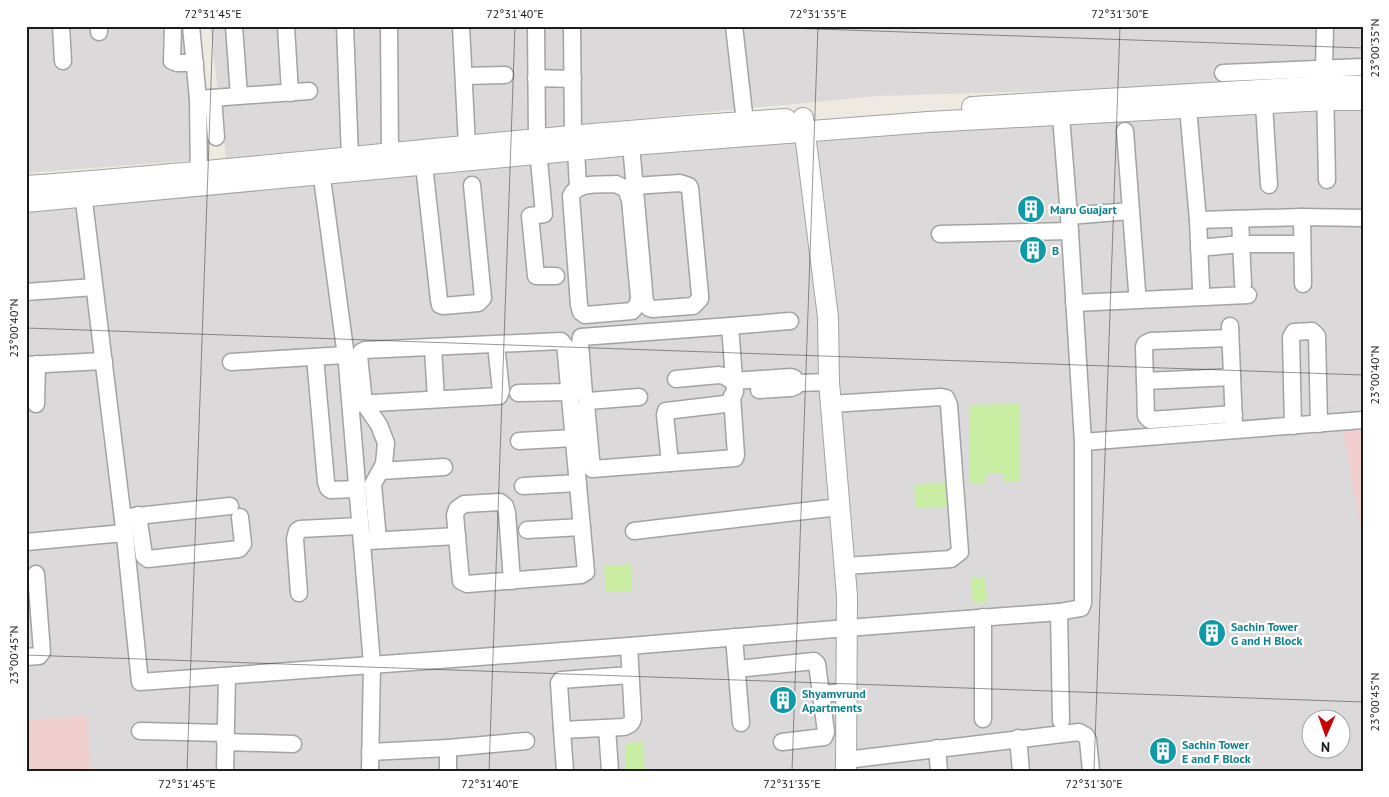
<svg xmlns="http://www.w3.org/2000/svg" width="1389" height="797" font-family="'PT Sans',sans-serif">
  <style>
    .residential { fill: #dbd9d9; fill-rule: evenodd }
    .commercial { fill: #f1cfce }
    .grass { fill: #c9eda2 }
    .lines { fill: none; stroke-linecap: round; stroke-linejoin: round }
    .minor-casing { stroke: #a3a3a3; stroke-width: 19 }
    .tertiary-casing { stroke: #a3a3a3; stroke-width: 22 }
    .minor { stroke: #fff; stroke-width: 16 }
    .tertiary { stroke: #fff; stroke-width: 20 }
    .ticks { fill: none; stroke: #1c1c1c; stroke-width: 1; stroke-opacity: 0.45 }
    .labels { text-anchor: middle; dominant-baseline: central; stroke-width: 4.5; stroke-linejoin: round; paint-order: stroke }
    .culture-label { font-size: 12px; font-weight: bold; fill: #0d838f; stroke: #fff; text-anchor: start }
    .neatline { fill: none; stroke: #1c1c1c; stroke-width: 2 }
    .ticks-label { font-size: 12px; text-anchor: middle; fill: #1c1c1c }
  </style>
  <rect width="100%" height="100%" fill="#efeae1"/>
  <g class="residential">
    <path d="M 26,26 L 184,26 L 198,160 L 26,173 Z"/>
    <path d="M 210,26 L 1363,26 L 1363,81 L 878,96 L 226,158 Z"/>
    <path d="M 1363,110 L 1363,771 L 26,771 L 26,204 L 1044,119 ZM 1312,720 L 1342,720 L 1342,750 L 1312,750 Z"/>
  </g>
  <g class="commercial">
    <path d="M 1363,421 L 1363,542 L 1341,422 Z"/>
    <path d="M 87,715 L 91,771 L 26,771 L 26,720 Z"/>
  </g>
  <g class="grass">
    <path d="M 1019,404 L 1020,481 L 1003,481 L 1003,473 L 986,473 L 986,483 L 970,483 L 969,405 Z"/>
    <path d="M 954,482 L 955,506 L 916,508 L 914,485 Z"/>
    <path d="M 631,564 L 632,591 L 606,592 L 604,566 Z"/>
    <path d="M 985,577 L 987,602 L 973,603 L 971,578 Z"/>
    <path d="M 643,742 L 645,771 L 626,771 L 625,743 Z"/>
  </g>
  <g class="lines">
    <g class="minor-casing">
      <g id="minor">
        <path d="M 61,26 L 63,61"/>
        <path d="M 173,26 L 172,61 L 177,63 L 195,63"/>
        <path d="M 191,26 L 198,99 L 199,184"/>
        <path d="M 234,26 L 239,96"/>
        <path d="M 286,26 L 290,93"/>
        <path d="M 345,26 L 350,158"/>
        <path d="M 389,26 L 390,154"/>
        <path d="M 461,26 L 467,146"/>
        <path d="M 536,26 L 537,139 L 544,214 L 530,216 L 536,276 L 556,276"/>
        <path d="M 572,26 L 573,136"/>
        <path d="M 734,26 L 745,122"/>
        <path d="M 99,32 L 99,26"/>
        <path d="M 1324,69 L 1325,26"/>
        <path d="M 1223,73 L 1363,67"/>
        <path d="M 464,76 L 505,75"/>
        <path d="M 536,78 L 573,79"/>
        <path d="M 1325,88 L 1327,180"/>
        <path d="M 213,98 L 216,137"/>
        <path d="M 198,99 L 309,91"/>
        <path d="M 1264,104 L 1269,185"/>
        <path d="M 1188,108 L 1198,220 L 1201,288"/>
        <path d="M 1125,131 L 1137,291"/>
        <path d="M 631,145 L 645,302 L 649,308 L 652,309 L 693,306 L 700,299 L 700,295 L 690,188 L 689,186 L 680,183 L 634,186"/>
        <path d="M 576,150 L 578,188"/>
        <path d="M 320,163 L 347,364 L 372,664 L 370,771"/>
        <path d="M 424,165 L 439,300 L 440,305 L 443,306 L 478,303 L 483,298 L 472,185"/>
        <path d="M 616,184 L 626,189 L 630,200 L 639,297 L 638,304 L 632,311 L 585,315 L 581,312 L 579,305 L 571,196 C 577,181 602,185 616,184 Z"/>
        <path d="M 82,185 L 125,536 L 140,682 L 629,646 L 847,628 L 1059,612 L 1081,608 L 1083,603 L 1083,442 L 1069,216 L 1060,104"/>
        <path d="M 1069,216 L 1130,211"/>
        <path d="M 1302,217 L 1363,218"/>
        <path d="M 1240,219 L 1243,284"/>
        <path d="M 1198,220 L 1302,217 L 1303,284"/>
        <path d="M 940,234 L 1070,231"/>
        <path d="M 1199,248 L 1241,244 L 1302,244"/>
        <path d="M 26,292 L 94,287"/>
        <path d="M 1074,303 L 1248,295"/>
        <path d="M 1230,326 L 1234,425"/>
        <path d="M 1230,338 L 1151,341 L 1145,344 L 1144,347 L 1146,416 L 1150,420 L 1234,414"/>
        <path d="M 433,348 L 436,399"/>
        <path d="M 315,357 L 326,482 L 328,488 L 331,490 L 357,489"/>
        <path d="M 231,362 L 345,355"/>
        <path d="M 26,365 L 104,361"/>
        <path d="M 676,379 L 719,375 L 724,376 L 733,381 L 791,377 L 794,378 L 797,383"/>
        <path d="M 1145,381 L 1232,377"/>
        <path d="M 759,390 L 791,388 L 796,386 L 797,383 L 829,382"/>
        <path d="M 518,393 L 569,392"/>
        <path d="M 584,394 L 580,344 L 581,337 L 730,326"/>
        <path d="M 639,397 L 588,401 L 586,404 L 592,469 L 735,458 L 736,455 L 732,396"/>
        <path d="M 36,404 L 37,364"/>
        <path d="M 356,404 L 499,396 L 501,391 L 496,345"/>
        <path d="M 831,404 L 941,397 L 946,398 L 949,405 L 960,552 L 951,559 L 845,566"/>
        <path d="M 1293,426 L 1291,337 L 1294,332 L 1312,331 L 1317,336 L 1319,424"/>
        <path d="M 519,441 L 574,438"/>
        <path d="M 1083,442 L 1363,420"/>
        <path d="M 670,463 L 665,415 L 666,411 L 725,404 L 730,401 L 735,392 L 730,326 L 790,321"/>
        <path d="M 381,471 L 444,467"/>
        <path d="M 523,486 L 578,483"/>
        <path d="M 138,515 L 144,556 L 148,559 L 239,549 L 243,544 L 240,517"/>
        <path d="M 128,517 L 230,506"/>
        <path d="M 527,530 L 582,527"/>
        <path d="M 634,531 L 839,507"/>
        <path d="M 378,540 L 373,484 L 384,464 L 386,443 L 379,425 L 364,403 L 359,356 L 361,352 L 365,350 L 561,341 L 565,346 L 566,354 L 586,572 L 581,575 L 467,584 L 461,581 L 455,515 L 457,509 L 464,504 L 500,502 L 505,506 L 507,513 L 512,581"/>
        <path d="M 369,541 L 457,536"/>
        <path d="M 26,542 L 124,533"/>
        <path d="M 299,593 L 295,539 L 297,531 L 300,529 L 360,526"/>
        <path d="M 1059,612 L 1061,721"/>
        <path d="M 734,637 L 741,723"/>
        <path d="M 629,646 L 633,718 C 632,724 629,725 624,727 L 562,730 L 559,683 L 561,680 L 630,675"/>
        <path d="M 26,657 L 39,656 L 42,652 L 36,574"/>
        <path d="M 737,669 L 814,661 L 817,664 L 821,694 L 847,692"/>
        <path d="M 983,719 L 983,617"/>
        <path d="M 607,728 L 610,771"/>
        <path d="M 562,730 L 565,771"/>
        <path d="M 140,731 L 225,733"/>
        <path d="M 1018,738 L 1021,771"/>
        <path d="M 225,742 L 293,744"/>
        <path d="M 782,742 L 824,737 L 826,732 L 821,694"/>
        <path d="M 448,748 L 448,771"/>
        <path d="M 937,748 L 939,771"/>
        <path d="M 370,752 L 448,748 L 526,741"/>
        <path d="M 846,760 L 1079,732 L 1086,736 L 1088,740 L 1091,771"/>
        <path d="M 225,771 L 227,676"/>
      </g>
    </g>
    <g class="tertiary-casing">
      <g id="tertiary">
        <path d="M 972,107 L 1325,86 L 1363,86"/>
        <path d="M 803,118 L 828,317 L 829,382 L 847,596 L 846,771"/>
        <path d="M 26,186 C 280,168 532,135 786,119"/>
        <path d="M 26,202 L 631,145 L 928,122 L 1325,100 L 1363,100"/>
      </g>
    </g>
    <use href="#minor" class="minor"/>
    <use href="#tertiary" class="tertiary"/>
  </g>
  <path class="ticks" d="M 731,26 L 1363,48M 26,328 L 1363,375M 26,655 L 1363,702M 187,771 L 213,26M 489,771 L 515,26M 792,771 L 818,26M 1094,771 L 1120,26"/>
  <defs>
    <g id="building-disc" transform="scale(1.4375)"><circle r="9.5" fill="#0f9aa8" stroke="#fff"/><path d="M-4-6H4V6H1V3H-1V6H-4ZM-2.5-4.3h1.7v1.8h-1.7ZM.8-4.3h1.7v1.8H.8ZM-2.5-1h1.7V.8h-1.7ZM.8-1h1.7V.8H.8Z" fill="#fff"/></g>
  </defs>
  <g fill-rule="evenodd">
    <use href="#building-disc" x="1031" y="209"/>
    <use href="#building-disc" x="1033" y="250"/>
    <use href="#building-disc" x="1212" y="633"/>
    <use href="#building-disc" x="783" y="700"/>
    <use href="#building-disc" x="1163" y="751"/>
  </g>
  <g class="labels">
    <g class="culture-label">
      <text x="1050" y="209">Maru Guajart</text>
      <text x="1052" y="250">B</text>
      <text x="1231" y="626">Sachin Tower<tspan x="1231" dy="14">G and H Block</tspan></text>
      <text x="802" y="693">Shyamvrund<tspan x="802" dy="14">Apartments</tspan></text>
      <text x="1182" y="744">Sachin Tower<tspan x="1182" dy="14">E and F Block</tspan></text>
    </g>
  </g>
  <rect width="1389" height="797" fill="none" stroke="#ffffff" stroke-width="55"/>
  <g transform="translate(1326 734) rotate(182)"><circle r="24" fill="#ffffff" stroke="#a4a4a4"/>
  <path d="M0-4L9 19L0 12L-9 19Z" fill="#c90004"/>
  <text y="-8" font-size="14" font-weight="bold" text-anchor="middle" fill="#1c1c1c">N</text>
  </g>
  <rect x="28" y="28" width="1334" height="742" class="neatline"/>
  <g class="ticks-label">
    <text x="213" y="18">72°31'45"E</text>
    <text x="515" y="18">72°31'40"E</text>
    <text x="818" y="18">72°31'35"E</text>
    <text x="1120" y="18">72°31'30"E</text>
    <text transform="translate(1375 48) rotate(-90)" y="4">23°00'35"N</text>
    <text transform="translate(14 328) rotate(-90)" y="4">23°00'40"N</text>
    <text transform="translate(1375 375) rotate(-90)" y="4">23°00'40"N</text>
    <text transform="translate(14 655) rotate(-90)" y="4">23°00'45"N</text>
    <text transform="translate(1375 702) rotate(-90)" y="4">23°00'45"N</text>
    <text x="187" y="788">72°31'45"E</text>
    <text x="490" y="788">72°31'40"E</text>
    <text x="792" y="788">72°31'35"E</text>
    <text x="1094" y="788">72°31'30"E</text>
  </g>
</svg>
